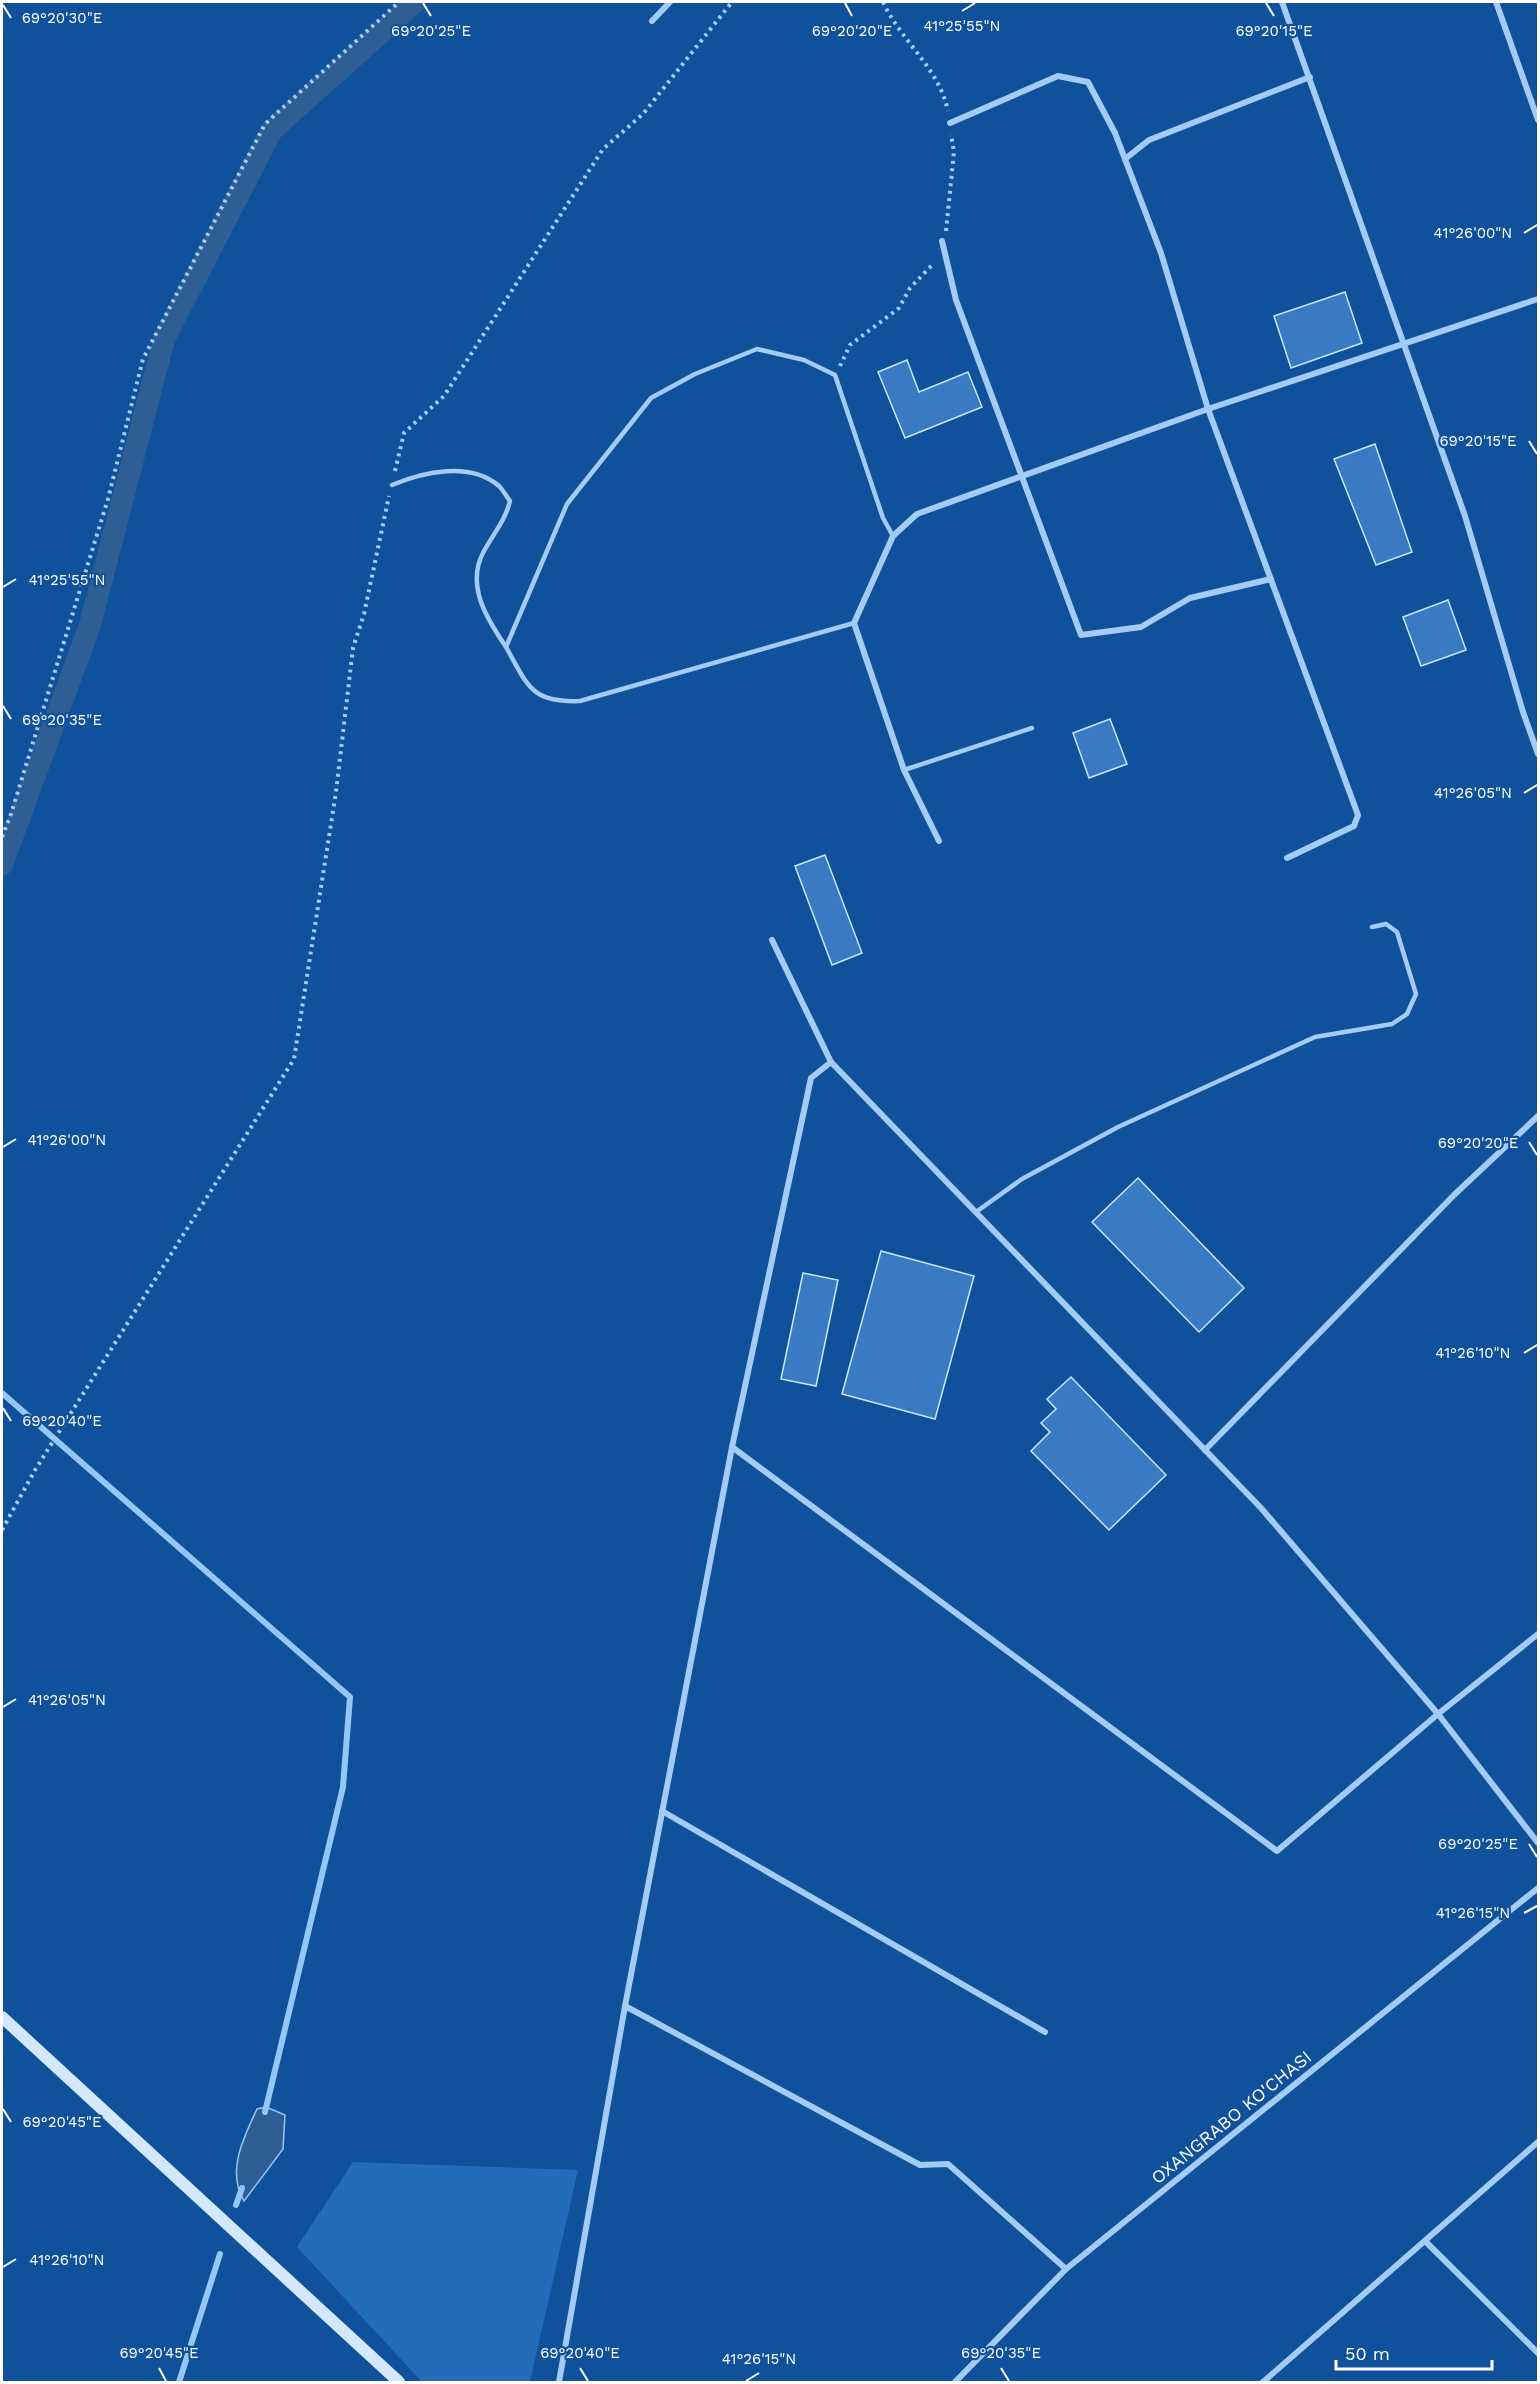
<svg xmlns="http://www.w3.org/2000/svg" width="1540" height="2384" font-family="'Work Sans',sans-serif">
  <style>
    .green { fill: #226cb9 }
    .water { fill: #2e5e93; stroke: #94c6f8; stroke-width: 1.5 }
    .lines { fill: none; stroke-linecap: round; stroke-linejoin: round }
    .stream { stroke: #94c6f8; stroke-width: 6 }
    .canal { stroke: #2e5e93; stroke-width: 22 }
    .building { fill: #397bc2; stroke: #cbe4fe; stroke-width: 1.5 }
    .path { stroke: #a3cbf5; stroke-width: 4; stroke-dasharray: 3 4.5; stroke-linecap: butt }
    .lane { stroke: #a3cbf5; stroke-width: 4.5 }
    .street { stroke: #a3cbf5; stroke-width: 6 }
    .secondary { stroke: #d3e7fd; stroke-width: 12 }
    .ticks { fill: none; stroke: #fff; stroke-width: 2 }
    .labels { text-anchor: middle; dominant-baseline: central; stroke-width: 4.5; stroke-linejoin: round; paint-order: stroke }
    .street-label { font-size: 18px; fill: #fff; stroke: #10519b }
    .ticks-label { font-size: 15px; text-anchor: middle; fill: #fff; stroke: #10519b; stroke-width: 4.5; stroke-linejoin: round; paint-order: stroke }
  </style>
  <rect width="100%" height="100%" fill="#10519b"/>
  <path class="green" d="M 353,2162 L 578,2170 L 530,2382 L 422,2382 L 297,2247 Z"/>
  <path class="water" d="M 266,2107 L 285,2115 L 283,2149 L 244,2201 C 226,2171 244,2137 257,2109 Z"/>
  <g class="lines">
    <g class="stream">
      <path d="M 2,1393 L 350,1697 L 343,1787 L 265,2112"/>
      <path d="M 236,2205 L 242,2188"/>
      <path d="M 179,2382 L 220,2254"/>
    </g>
    <path class="canal" d="M 2,865 L 90,625 L 164,339 L 272,130 L 415,2"/>
  </g>
  <g class="building">
    <path d="M 1345,292 L 1362,343 L 1291,368 L 1274,316 Z"/>
    <path d="M 907,360 L 919,392 L 968,372 L 982,407 L 905,438 L 878,372 Z"/>
    <path d="M 1375,444 L 1412,552 L 1376,565 L 1334,459 Z"/>
    <path d="M 1448,600 L 1466,650 L 1421,666 L 1403,617 Z"/>
    <path d="M 1110,719 L 1127,764 L 1089,778 L 1073,733 Z"/>
    <path d="M 825,855 L 862,953 L 832,965 L 795,866 Z"/>
    <path d="M 1138,1178 L 1244,1288 L 1199,1332 L 1092,1222 Z"/>
    <path d="M 881,1251 L 974,1276 L 935,1419 L 842,1394 Z"/>
    <path d="M 803,1273 L 838,1280 L 816,1386 L 781,1379 Z"/>
    <path d="M 1071,1377 L 1166,1475 L 1109,1530 L 1031,1451 L 1050,1432 L 1041,1423 L 1056,1409 L 1047,1399 Z"/>
  </g>
  <g class="lines">
    <g class="path">
      <path d="M 883,2 C 901,41 939,68 948,111"/>
      <path d="M 946,231 L 954,152 L 951,134"/>
      <path d="M 840,366 L 850,345 L 899,308 L 910,288 L 934,263"/>
      <path d="M 395,471 L 404,433 L 444,396 L 603,149 L 643,114 L 732,2"/>
      <path d="M 2,837 L 11,814 L 108,499 L 143,359 L 265,124 L 399,2"/>
      <path d="M 2,1530 L 35,1470 L 294,1059 L 336,792 L 353,648 L 364,614 L 389,496"/>
    </g>
    <g class="lane">
      <path d="M 392,485 C 423,472 470,461 499,486 C 503,490 507,497 510,501 C 505,521 494,533 484,551 C 465,585 487,619 506,647"/>
      <path d="M 854,623 L 580,701 C 531,703 528,686 506,647 L 567,504 L 651,398 L 695,374 L 757,349 L 804,360 L 835,375 L 883,518 L 893,536"/>
      <path d="M 904,770 L 1032,728"/>
      <path d="M 976,1212 L 1022,1179 L 1118,1127 L 1315,1037 L 1392,1024 L 1407,1014 L 1416,994 L 1397,932 L 1386,924 L 1372,927"/>
    </g>
    <g class="street">
      <path d="M 1282,2 L 1465,516 L 1523,712 L 1538,754"/>
      <path d="M 1496,2 L 1538,120"/>
      <path d="M 652,21 L 670,2"/>
      <path d="M 950,123 L 1058,76 L 1088,82 L 1115,133 L 1161,253 L 1208,409 L 1358,815 L 1354,826 L 1287,858"/>
      <path d="M 1125,159 L 1149,140 L 1310,77"/>
      <path d="M 942,241 L 956,300 L 1081,635 L 1141,627 L 1190,598 L 1271,579"/>
      <path d="M 939,841 L 904,770 L 854,623 L 893,536 L 917,514 L 1208,409 L 1538,299"/>
      <path d="M 772,940 L 831,1062 L 1261,1508 L 1438,1714 L 1538,1843"/>
      <path d="M 732,1447 L 1277,1851 L 1438,1714 L 1538,1634"/>
      <path d="M 1205,1450 L 1454,1195 L 1538,1116"/>
      <path d="M 662,1811 L 1045,2032"/>
      <path d="M 625,2006 L 920,2165 L 948,2164 L 1066,2269"/>
      <path d="M 1425,2241 L 1538,2353"/>
      <path d="M 559,2382 L 625,2006 L 732,1447 L 811,1078 L 831,1062"/>
      <path d="M 955,2382 L 1066,2269 L 1538,1888"/>
      <path d="M 1263,2382 L 1538,2142"/>
    </g>
    <path class="secondary" d="M 2,2017 L 399,2382"/>
  </g>
  <path class="ticks" d="M 423,3 L 431,16M 845,3 L 852,16M 1266,3 L 1274,16M 3,5 L 11,18M 962,11 L 975,3M 1524,233 L 1537,225M 1529,441 L 1537,454M 3,587 L 16,579M 3,706 L 11,719M 1524,793 L 1537,785M 1529,1142 L 1537,1155M 3,1147 L 16,1139M 1524,1353 L 1537,1345M 3,1408 L 11,1421M 3,1707 L 16,1699M 1529,1844 L 1537,1857M 1524,1913 L 1537,1906M 3,2109 L 11,2122M 3,2267 L 16,2259M 159,2368 L 166,2381M 580,2368 L 588,2381M 1001,2368 L 1009,2381M 746,2381 L 759,2373"/>
  <g class="labels">
    <g class="street-label">
      <text transform="translate(1231 2117) rotate(-39)">OXANGRABO KO'CHASI</text>
    </g>
  </g>
  <g class="ticks-label">
    <text x="62" y="23">69°20'30"E</text>
    <text x="962" y="31">41°25'55"N</text>
    <text x="852" y="36">69°20'20"E</text>
    <text x="1274" y="36">69°20'15"E</text>
    <text x="431" y="36">69°20'25"E</text>
    <text x="1473" y="238">41°26'00"N</text>
    <text x="1478" y="446">69°20'15"E</text>
    <text x="67" y="585">41°25'55"N</text>
    <text x="62" y="725">69°20'35"E</text>
    <text x="1473" y="798">41°26'05"N</text>
    <text x="67" y="1145">41°26'00"N</text>
    <text x="1478" y="1148">69°20'20"E</text>
    <text x="1473" y="1358">41°26'10"N</text>
    <text x="62" y="1426">69°20'40"E</text>
    <text x="67" y="1705">41°26'05"N</text>
    <text x="1478" y="1849">69°20'25"E</text>
    <text x="1473" y="1918">41°26'15"N</text>
    <text x="62" y="2127">69°20'45"E</text>
    <text x="67" y="2265">41°26'10"N</text>
    <text x="159" y="2358">69°20'45"E</text>
    <text x="580" y="2358">69°20'40"E</text>
    <text x="1001" y="2358">69°20'35"E</text>
    <text x="759" y="2364">41°26'15"N</text>
  </g>
  <rect width="1540" height="2384" fill="none" stroke="#ffffff" stroke-width="6"/>
  <path d="M1336 2360v9h156v-9" fill="none" stroke="#ffffff" stroke-width="3"/>
  <text x="1345" y="2360" font-size="18" fill="#ffffff" stroke="#10519b" stroke-width="4.5" paint-order="stroke">50 m</text>
</svg>
